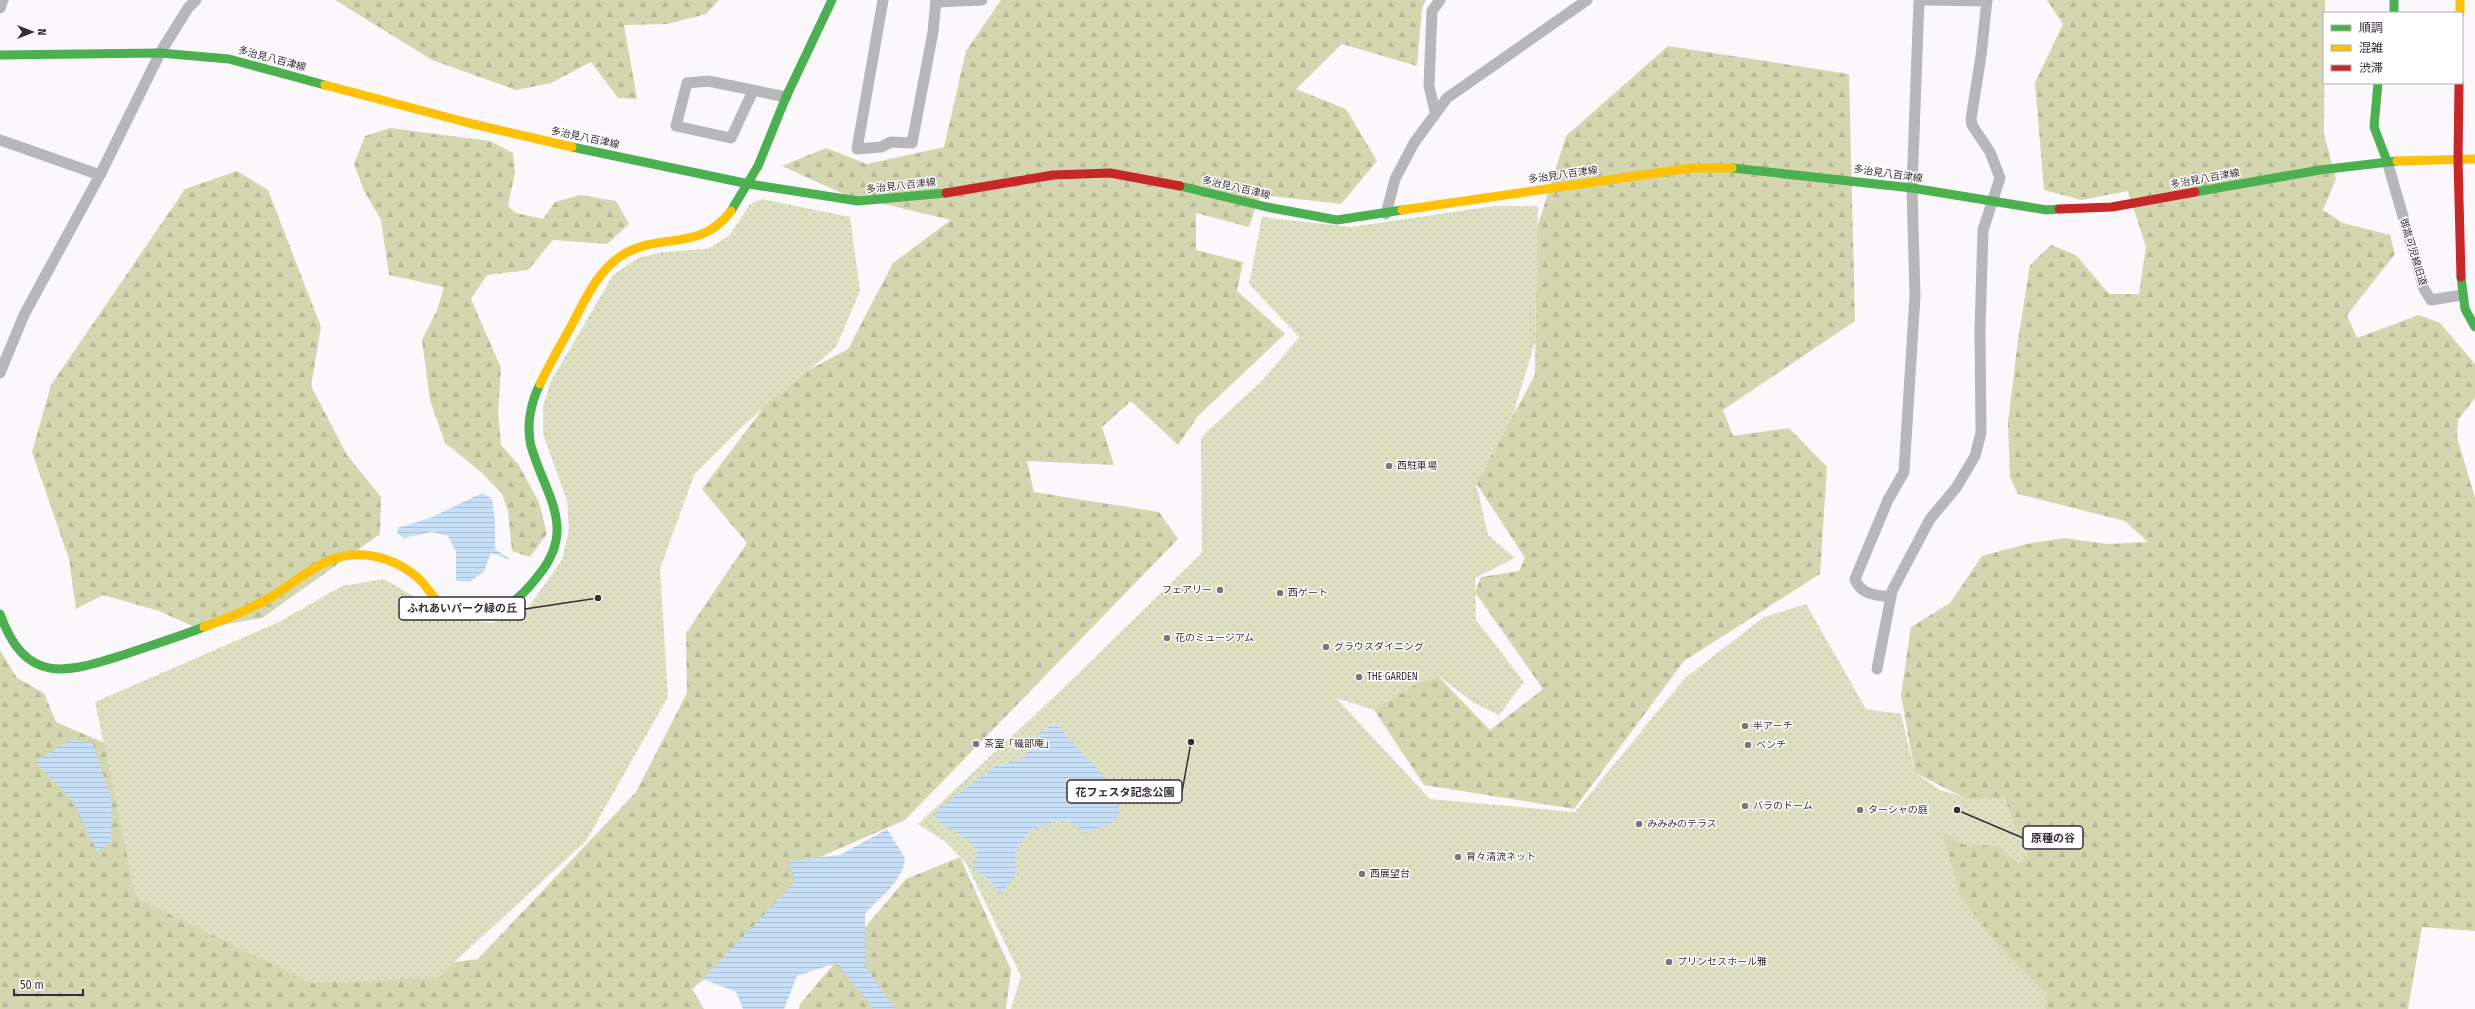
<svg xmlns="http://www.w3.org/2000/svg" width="2475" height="1009" font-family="'Fira Sans Condensed','Noto Sans JP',sans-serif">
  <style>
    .forest { fill: url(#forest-firs) }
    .park { fill: url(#park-dots) }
    .water { fill: url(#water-rules) }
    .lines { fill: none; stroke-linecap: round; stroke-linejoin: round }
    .street { stroke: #b7b7ba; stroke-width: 11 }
    .fast { stroke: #4caf50; stroke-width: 9 }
    .slow { stroke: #ffc107; stroke-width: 9 }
    .jam { stroke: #c62828; stroke-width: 9 }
    .poi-dot { fill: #7c747c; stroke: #fff; stroke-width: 1.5 }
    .labels { text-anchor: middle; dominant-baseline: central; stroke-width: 3; stroke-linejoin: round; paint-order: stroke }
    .street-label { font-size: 10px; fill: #372d37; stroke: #fff }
    .poi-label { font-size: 10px; fill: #372d37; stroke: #fff; text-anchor: start }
    .leader { fill: none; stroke: #372d37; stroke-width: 1.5 }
    .callout-dot { fill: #372d37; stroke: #fff; stroke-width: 1.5 }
    .callout { fill: #fff; stroke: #372d37; stroke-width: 1.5 }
    .callout-label { font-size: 11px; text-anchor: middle; font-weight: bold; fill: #372d37 }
  </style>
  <defs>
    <pattern id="forest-firs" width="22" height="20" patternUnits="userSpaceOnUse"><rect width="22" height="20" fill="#d3d6ae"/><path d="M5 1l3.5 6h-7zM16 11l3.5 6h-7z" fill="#b6b896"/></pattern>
    <pattern id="park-dots" width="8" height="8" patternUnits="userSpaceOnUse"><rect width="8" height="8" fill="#dde0c1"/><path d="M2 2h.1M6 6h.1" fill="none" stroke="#bec0a6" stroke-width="1.8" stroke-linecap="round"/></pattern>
    <pattern id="water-rules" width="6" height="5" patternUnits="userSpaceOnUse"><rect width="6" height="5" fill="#c6dff6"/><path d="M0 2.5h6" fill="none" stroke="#abc0d4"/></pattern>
  </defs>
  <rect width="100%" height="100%" fill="#fbf8fb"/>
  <g class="forest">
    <path d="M 335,0 L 719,0 L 706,14 L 667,24 L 624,25 L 637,99 L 618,98 L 591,62 L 551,83 L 516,90 L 432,60 Z"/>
    <path d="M 1001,0 L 1426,0 L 1422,8 L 1417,66 L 1342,44 L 1296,89 L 1346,109 L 1377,161 L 1341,204 L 1260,195 L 1249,227 L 1196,213 L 1196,250 L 1243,262 L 1237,291 L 1285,334 L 1198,416 L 1178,445 L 1131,401 L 1102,427 L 1114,465 L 1027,461 L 1034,492 L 1159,512 L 1178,539 L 905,820 L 811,861 L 745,946 L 692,989 L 704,1009 L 0,1009 L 0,650 L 17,678 L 44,693 L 56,722 L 121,750 L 418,967 L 478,959 L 636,792 L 687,693 L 686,633 L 747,543 L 702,489 L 781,385 L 848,349 L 893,263 L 951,220 L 846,195 L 782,166 L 826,148 L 867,164 L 944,147 L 966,51 Z"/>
    <path d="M 2047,0 L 2325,0 L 2324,134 L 2336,179 L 2323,210 L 2343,223 L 2390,235 L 2395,254 L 2347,315 L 2357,338 L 2419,315 L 2440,323 L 2475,364 L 2475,398 L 2458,420 L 2457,437 L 2475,498 L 2475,931 L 2422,927 L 2408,1009 L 1872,1009 L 1888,838 L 1997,814 L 1915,773 L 1901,695 L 1911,627 L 1950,603 L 1982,556 L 2026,544 L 2064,538 L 2107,544 L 2148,542 L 2125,521 L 2018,494 L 2010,477 L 2008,422 L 2018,340 L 2030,265 L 2051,245 L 2076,255 L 2109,294 L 2139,294 L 2146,247 L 2128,191 L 2081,200 L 2044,190 L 2035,83 L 2063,24 Z"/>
    <path d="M 1668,46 L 1849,74 L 1855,321 L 1723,410 L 1733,436 L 1789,428 L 1827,467 L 1820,574 L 1684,661 L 1574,809 L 1424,785 L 1374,710 L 1434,672 L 1490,730 L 1543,689 L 1475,592 L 1481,577 L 1519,571 L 1525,558 L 1476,483 L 1535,375 L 1537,228 L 1566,136 Z"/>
    <path d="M 390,128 L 490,141 L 513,153 L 515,172 L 508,206 L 516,213 L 543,219 L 555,202 L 580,195 L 616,201 L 629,224 L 607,244 L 553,240 L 528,270 L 487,275 L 471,299 L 501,368 L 498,413 L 501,445 L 518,464 L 539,502 L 547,534 L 530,557 L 512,551 L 508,511 L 502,494 L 481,472 L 445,443 L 430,400 L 422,340 L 437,310 L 444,287 L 389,275 L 381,220 L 364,191 L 354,164 L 365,136 Z"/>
    <path d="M 237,171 L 268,190 L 321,327 L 311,386 L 347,455 L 381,497 L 380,534 L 262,618 L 199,629 L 159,611 L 103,595 L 76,609 L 69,559 L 32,452 L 51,385 L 185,189 Z"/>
    <path d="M 960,857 L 1011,970 L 1006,1009 L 799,1009 L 800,1004 L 906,879 Z"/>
  </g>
  <g class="park">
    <path d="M 762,199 L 850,217 L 860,291 L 836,347 L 744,425 L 694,475 L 660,569 L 668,697 L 586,841 L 437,978 L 311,983 L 136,898 L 95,702 L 279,622 L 342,586 L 384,579 L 449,617 L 492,623 L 527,609 L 562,560 L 569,530 L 567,501 L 543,434 L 543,406 L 551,381 L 613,275 L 638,258 L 663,252 L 707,249 L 729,236 L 750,204 Z"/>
    <path d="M 1494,206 L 1538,206 L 1535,342 L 1513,415 L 1476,483 L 1488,535 L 1515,558 L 1475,578 L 1476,620 L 1524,682 L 1499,715 L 1474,703 L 1440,677 L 1412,686 L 1374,710 L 1336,698 L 1430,799 L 1575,812 L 1685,678 L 1764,617 L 1806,604 L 1866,709 L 1901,714 L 1915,773 L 1940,790 L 1970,799 L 2005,797 L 2015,828 L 2026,841 L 2028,853 L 2019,863 L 1995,846 L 1962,844 L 1942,832 L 1961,897 L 2003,951 L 2047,994 L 2046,1009 L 1011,1009 L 1021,976 L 966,863 L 946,842 L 918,824 L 1058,693 L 1202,553 L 1201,437 L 1263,380 L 1299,337 L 1249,284 L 1262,217 L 1351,227 Z"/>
  </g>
  <g class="water">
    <path d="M 482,493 L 492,499 L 495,521 L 495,549 L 511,560 L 491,553 L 484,571 L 470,582 L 456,581 L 456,552 L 448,536 L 432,532 L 404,538 L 397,533 L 398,528 L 430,518 Z"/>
    <path d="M 1056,724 L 1120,794 L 1116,805 L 1120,810 L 1116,821 L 1086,833 L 1068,821 L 1055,821 L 1029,831 L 1015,853 L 1015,865 L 1017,872 L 1001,895 L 991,881 L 973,867 L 978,853 L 970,841 L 936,820 L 937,810 L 996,766 L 1023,759 L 1041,731 Z"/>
    <path d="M 72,739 L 93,743 L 111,798 L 111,842 L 97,852 L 73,801 L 35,762 Z"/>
    <path d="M 887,829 L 905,858 C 904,880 879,898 865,914 L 865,966 L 895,1009 L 874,1009 L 837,963 L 797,976 L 784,1009 L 743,1009 L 736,992 L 703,979 L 795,882 L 789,861 L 840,855 Z"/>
  </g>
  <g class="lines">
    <g class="street">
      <path d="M 883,0 L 857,149 L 881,147 L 891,142 L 912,143 L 933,32 L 936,0"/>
      <path d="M 1924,0 L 1987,1"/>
      <path d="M 936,2 L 982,0"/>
      <path d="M 0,8 L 3,0"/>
      <path d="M 753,91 L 731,138 L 676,126 L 687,83 L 708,81 L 786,97"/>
      <path d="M 1435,111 L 1429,86 L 1432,11 L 1440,0"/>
      <path d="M 0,140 L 100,175"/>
      <path d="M 2387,161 L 2424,289 L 2431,300 L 2462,295"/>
      <path d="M 1386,214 L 1395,179 L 1414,143 L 1447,98 L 1587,0"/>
      <path d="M 0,373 L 24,315 L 100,175 L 160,53 L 188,8 L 196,0"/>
      <path d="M 1891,597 C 1875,595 1861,595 1855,579 L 1888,500 L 1904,472 L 1915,296 L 1912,188 L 1919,0"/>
      <path d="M 1877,669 L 1892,591 L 1930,519 L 1956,488 L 1975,456 L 1981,433 L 1980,330 L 1983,230 L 2000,178 L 1990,152 L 1972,125 L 1971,119 L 1981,56 L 1987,0"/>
    </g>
    <g class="fast">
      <path d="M 2394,0 L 2394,13"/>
      <path d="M 0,55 L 160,53 L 229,59 L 325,85"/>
      <path d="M 2378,83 L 2374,127 L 2387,161"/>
      <path d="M 572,147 L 749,184 L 858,201 L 946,193"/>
      <path d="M 1732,168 L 1912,188 L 2047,210 L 2059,209"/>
      <path d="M 1180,186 L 1267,207 L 1337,220 L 1402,210"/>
      <path d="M 2195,192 L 2320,170 L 2397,161"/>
      <path d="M 731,211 L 758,166 L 786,97 L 832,0"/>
      <path d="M 2461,277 L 2465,309 L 2475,327"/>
      <path d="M 505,607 C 519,599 528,589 538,576 C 578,528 545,495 531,446 C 526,425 531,402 540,384"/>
      <path d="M 0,614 C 26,686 66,673 126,654 C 152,645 178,637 204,627"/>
    </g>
    <g class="slow">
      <path d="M 2460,0 L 2460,13"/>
      <path d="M 325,85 L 469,123 L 572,147"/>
      <path d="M 2397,161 L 2475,159"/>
      <path d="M 1402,210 L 1691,168 L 1732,168"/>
      <path d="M 540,384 C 549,365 559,348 569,330 C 584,303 596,271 624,254 C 663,232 700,252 731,211"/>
      <path d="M 204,627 C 227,619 250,609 271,597 C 296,582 320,558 351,555 C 376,553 400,562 418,578 C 426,585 431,595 438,601 C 457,617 483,615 505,607"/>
    </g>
    <g class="jam">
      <path d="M 2459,83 L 2458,160 L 2461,277"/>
      <path d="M 946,193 L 1053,175 L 1110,173 L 1180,186"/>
      <path d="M 2059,209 L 2112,207 L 2195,192"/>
    </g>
  </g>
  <g class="poi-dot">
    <circle cx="1389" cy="466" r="4"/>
    <circle cx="1220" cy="590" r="4"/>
    <circle cx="1280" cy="593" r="4"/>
    <circle cx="1167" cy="638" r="4"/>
    <circle cx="1326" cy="647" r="4"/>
    <circle cx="1359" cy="677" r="4"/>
    <circle cx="1745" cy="726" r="4"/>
    <circle cx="976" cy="744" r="4"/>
    <circle cx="1748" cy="745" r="4"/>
    <circle cx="1745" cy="806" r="4"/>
    <circle cx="1860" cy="810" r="4"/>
    <circle cx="1639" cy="824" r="4"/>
    <circle cx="1458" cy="857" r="4"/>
    <circle cx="1362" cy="874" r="4"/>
    <circle cx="1669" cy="962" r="4"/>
  </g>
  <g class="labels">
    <g class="street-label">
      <text transform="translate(272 59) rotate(15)">多治見八百津線</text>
      <text transform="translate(585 138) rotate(12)">多治見八百津線</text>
      <text transform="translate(1888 174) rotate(8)">多治見八百津線</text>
      <text transform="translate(1563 175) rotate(-8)">多治見八百津線</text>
      <text transform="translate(2205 179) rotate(-10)">多治見八百津線</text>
      <text transform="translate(901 186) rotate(-6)">多治見八百津線</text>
      <text transform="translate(1236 188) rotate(13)">多治見八百津線</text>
      <text transform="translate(2413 252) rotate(73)">御嵩可児線旧道</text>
    </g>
    <g class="poi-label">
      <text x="1397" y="466">西駐車場</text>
      <text x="1212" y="590" text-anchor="end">フェアリー</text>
      <text x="1288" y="593">西ゲート</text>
      <text x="1175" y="638">花のミュージアム</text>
      <text x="1334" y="647">グラウスダイニング</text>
      <text x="1367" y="677">THE GARDEN</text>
      <text x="1753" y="726">半アーチ</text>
      <text x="984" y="744">茶室「織部庵」</text>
      <text x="1756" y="745">ベンチ</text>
      <text x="1753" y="806">バラのドーム</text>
      <text x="1868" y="810">ターシャの庭</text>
      <text x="1647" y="824">みみみのテラス</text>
      <text x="1466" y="857">育々清流ネット</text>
      <text x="1370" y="874">西展望台</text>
      <text x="1677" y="962">プリンセスホール雅</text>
    </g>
  </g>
  <path class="leader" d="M598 598L525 609M1191 742L1182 792M1957 810L2023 838"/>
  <g class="callout-dot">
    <circle cx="598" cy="598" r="4"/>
    <circle cx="1191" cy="742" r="4"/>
    <circle cx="1957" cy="810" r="4"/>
  </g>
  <g class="callout">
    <rect x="399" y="597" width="126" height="23" rx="4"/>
    <rect x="1067" y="780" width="115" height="23" rx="4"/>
    <rect x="2023" y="826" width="60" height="23" rx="4"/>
  </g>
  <g class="callout-label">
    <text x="462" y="612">ふれあいパーク緑の丘</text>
    <text x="1125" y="796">花フェスタ記念公園</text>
    <text x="2053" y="842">原種の谷</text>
  </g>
  <rect x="2323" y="12" width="140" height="72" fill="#ffffff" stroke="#afabaf"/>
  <rect x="2331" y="25" width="20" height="6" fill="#4caf50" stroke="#afabaf"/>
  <text x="2359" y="32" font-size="12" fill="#372d37">順調</text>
  <rect x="2331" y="45" width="20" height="6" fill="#ffc107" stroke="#afabaf"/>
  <text x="2359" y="52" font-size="12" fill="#372d37">混雑</text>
  <rect x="2331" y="65" width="20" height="6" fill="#c62828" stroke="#afabaf"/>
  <text x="2359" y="72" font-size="12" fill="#372d37">渋滞</text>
  <g transform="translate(32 32) rotate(90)" stroke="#ffffff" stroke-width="3" paint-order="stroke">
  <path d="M0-3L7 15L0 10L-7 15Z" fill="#372d37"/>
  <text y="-6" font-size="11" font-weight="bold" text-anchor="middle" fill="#372d37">N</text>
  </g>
  <path d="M14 989v6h69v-6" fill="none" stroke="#372d37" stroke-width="2"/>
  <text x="20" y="989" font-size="12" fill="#372d37" stroke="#ffffff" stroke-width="3" paint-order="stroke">50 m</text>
</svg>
